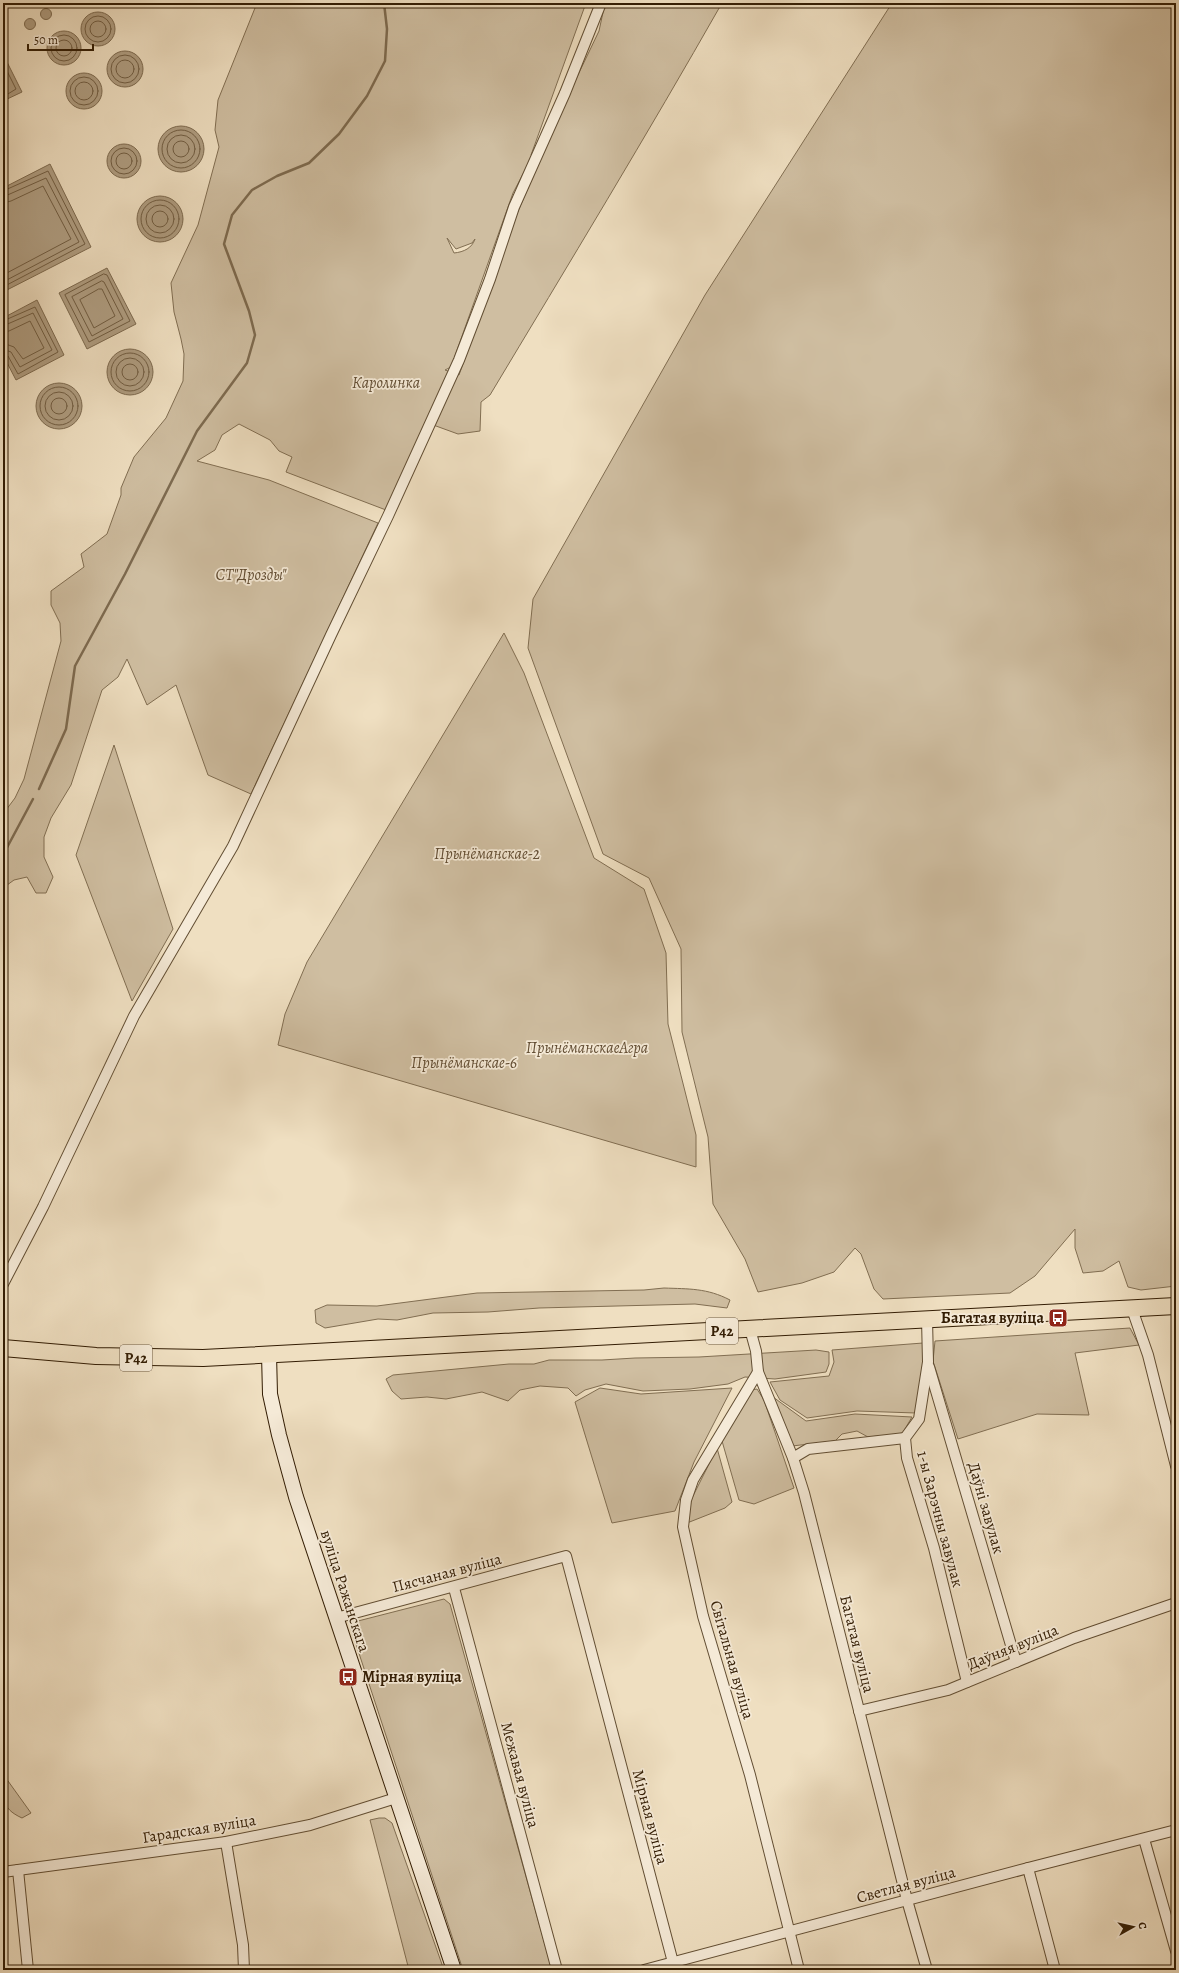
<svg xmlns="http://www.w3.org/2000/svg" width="1179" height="1973" font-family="Alegreya,serif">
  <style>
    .green { fill: #cfbea1; stroke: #816e52; fill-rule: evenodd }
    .water { fill: #af9d81; stroke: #7d6a4f }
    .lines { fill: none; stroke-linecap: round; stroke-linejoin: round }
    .shore { stroke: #715d42; stroke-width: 1 }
    .stream { stroke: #7d6a4f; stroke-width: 2.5 }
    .street-casing { stroke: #624e33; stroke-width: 12 }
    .secondary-casing { stroke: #331d04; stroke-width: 16 }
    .primary-casing { stroke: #331d04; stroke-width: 18 }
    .street { stroke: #f5ead7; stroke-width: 10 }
    .secondary { stroke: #f5ead7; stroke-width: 14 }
    .primary { stroke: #efdfc1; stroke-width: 16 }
    .labels { text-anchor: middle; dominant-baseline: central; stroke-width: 3.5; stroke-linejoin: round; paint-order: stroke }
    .shield { fill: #f5ead7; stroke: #6d5a43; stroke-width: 1 }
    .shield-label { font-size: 15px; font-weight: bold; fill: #331d04 }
    .park-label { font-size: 16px; font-style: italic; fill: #624d33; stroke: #f5ead7 }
    .poi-label { font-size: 16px; font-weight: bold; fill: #331d04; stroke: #f5ead7; text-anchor: end }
    .street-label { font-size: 16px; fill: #331d04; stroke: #f5ead7 }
  </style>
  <rect width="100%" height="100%" fill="#efdfc1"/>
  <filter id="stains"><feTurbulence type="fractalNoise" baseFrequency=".005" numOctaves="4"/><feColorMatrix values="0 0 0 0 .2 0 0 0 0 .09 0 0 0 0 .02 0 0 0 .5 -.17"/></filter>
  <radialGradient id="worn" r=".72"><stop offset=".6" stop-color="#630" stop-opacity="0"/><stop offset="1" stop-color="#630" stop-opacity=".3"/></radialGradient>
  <g class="green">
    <path d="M 257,3 L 586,3 L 531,155 L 533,155 L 513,193 L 451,367 L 445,370 L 459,375 L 516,216 L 565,102 L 599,31 L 605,3 L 722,3 C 647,135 568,265 490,395 L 481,402 L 480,431 L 458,434 L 425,422 L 417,445 L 386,510 L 286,472 L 292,457 L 279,451 L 270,440 L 239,424 L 222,435 L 215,450 L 197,461 L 269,480 L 378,523 L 251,794 L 208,775 L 176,685 L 147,705 L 127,659 L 118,677 L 102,690 L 71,785 L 51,818 L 44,837 L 44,857 L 53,877 L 46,893 L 36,893 L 27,877 L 14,880 L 3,888 L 3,814 L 15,798 L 24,779 L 61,641 L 60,623 L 51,605 L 51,591 L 84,567 L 81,554 L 107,534 L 121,495 L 121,488 L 134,457 L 166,418 L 183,381 L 184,354 L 181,339 L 174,312 L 171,283 L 198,225 L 219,147 L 215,130 L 218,100 ZM 447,238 L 456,249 L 472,243 L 475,239 C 472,248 464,252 454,253 Z"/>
    <path d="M 892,3 L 1176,3 L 1176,1286 L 1141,1290 L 1128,1287 L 1119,1261 L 1103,1271 L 1083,1273 L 1075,1248 L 1075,1229 L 1035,1276 L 1010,1293 L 883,1299 L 874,1289 L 861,1254 L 855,1248 L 834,1272 L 802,1283 L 758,1292 L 745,1259 L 713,1204 L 708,1137 L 682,1032 L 681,949 L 649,878 L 603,854 L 528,648 L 533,599 L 705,295 Z"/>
    <path d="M 504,633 L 524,673 L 594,858 L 644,889 L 666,953 L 668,1024 L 696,1135 L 696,1167 L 278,1045 L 285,1014 L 307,962 Z"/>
    <path d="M 114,745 L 173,929 L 132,1001 L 76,855 Z"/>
    <path d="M 664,1288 C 689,1289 707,1288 730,1300 L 727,1308 L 695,1304 L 539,1308 L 488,1312 L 433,1313 L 397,1320 L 378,1319 L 325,1328 L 316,1323 L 315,1310 L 327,1305 L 377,1306 L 477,1293 L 644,1290 Z"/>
    <path d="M 1130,1328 L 1139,1345 L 1075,1353 L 1089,1415 L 1037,1414 L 958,1439 L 933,1361 L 935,1341 Z"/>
    <path d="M 923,1343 L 923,1362 L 916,1413 L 857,1411 L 807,1418 L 780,1400 L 770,1382 L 829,1376 L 834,1362 L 832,1350 Z"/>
    <path d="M 816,1350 L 829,1352 L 829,1364 L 826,1372 L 775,1379 L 745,1377 L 728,1384 L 690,1389 L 643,1391 L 606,1384 L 585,1390 L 576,1396 L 568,1388 L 540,1386 L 520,1390 L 508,1401 L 482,1392 L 446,1399 L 427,1397 L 401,1399 L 392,1391 L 386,1379 L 393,1375 L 509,1364 L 534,1364 L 549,1360 L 602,1360 L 635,1358 L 699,1357 Z"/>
    <path d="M 600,1388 L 641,1394 L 732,1388 L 694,1462 L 675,1511 L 612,1523 L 575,1402 Z"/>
    <path d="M 757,1389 L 764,1400 L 794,1488 L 754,1504 L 739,1500 L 722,1441 L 751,1390 Z"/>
    <path d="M 773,1397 L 806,1421 L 855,1414 L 912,1417 L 902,1434 L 868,1437 L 857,1431 L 842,1434 L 835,1441 L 792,1446 Z"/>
    <path d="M 717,1448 L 732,1502 L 725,1508 L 687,1523 L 691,1500 Z"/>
    <path d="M 444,1599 L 450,1604 L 552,1970 L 463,1970 L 351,1629 L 358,1621 Z"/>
    <path d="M 3,1773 L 3,1774 L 31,1813 L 22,1818 C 0,1808 3,1797 3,1773 Z"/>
    <path d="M 379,1818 L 385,1818 L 392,1823 L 444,1970 L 409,1970 L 370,1820 Z"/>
  </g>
  <g class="water">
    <circle cx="46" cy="14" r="5.5"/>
    <circle cx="98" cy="29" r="17"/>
    <circle cx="30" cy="24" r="5.5"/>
    <circle cx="64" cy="48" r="17"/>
    <circle cx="125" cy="69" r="18"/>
    <path d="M 3,54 L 22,92 L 3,101 Z"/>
    <circle cx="84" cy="91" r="18"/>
    <circle cx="181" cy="149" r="23"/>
    <circle cx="124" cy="161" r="17"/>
    <path d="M 50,164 L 91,247 L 3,292 L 3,188 Z"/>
    <circle cx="160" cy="219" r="23"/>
    <path d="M 107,268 L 136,324 L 87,349 L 59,293 Z"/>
    <path d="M 37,300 L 64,355 L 16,380 L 3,355 L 3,318 Z"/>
    <circle cx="130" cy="372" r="23"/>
    <circle cx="59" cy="406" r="23"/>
  </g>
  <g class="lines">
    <g class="shore">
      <circle cx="98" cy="29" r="13"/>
      <circle cx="98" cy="29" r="8"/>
      <circle cx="64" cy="48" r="13"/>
      <circle cx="64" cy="48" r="8"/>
      <circle cx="125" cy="69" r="14"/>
      <circle cx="125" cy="69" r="9"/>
      <path d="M 3,63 L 16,89 L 3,97"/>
      <circle cx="84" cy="91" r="14"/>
      <circle cx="84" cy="91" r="9"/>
      <circle cx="181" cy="149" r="19"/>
      <circle cx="181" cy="149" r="14"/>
      <circle cx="181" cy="149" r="8"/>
      <circle cx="124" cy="161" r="13"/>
      <circle cx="124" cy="161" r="8"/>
      <path d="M 3,191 L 48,171 L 85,244 L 3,287"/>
      <path d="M 3,197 L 46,178 L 79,242 L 3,282"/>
      <circle cx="160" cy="219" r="19"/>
      <path d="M 3,203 L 11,201 L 43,186 L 71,239 L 3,275"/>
      <circle cx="160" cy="219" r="14"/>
      <circle cx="160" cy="219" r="8"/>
      <path d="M 104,274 L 107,275 L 130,321 L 89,342 L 65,295 Z"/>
      <path d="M 102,281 L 104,282 L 123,319 L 92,336 L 72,297 Z"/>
      <path d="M 99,289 L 102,289 L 115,316 L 94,328 L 80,300 Z"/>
      <path d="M 3,321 L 35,307 L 58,352 L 18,374 L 8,356 L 3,354"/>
      <path d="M 3,326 L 33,313 L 52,350 L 20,367 L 11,352 L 3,349"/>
      <path d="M 3,332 L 9,331 L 30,321 L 44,348 L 23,359 L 14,347 L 3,343"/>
      <circle cx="130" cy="372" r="19"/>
      <circle cx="130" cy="372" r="14"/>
      <circle cx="130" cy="372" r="8"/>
      <circle cx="59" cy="406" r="19"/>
      <circle cx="59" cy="406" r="14"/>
      <circle cx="59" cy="406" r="8"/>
    </g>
    <g class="stream">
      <path d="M 39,789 L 66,729 L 75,666 L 125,574 L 197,431 L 247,363 L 255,335 L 249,311 L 224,244 L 232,215 L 252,190 L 277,176 L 309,163 L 339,134 L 367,96 L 385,61 L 387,29 L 384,3"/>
      <path d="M 3,855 L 33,799"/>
    </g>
    <g class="street-casing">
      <g id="street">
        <path d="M 3,1284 L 43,1207 L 134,1016 L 233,846 L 331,635 L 388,516 L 459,360 L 490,279 L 514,207 L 565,93 L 601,3"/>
        <path d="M 1132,1309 L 1148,1355 L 1176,1466"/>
        <path d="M 927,1319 L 928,1362 L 919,1419 L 905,1438 L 907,1458 L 934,1548 L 967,1682"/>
        <path d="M 750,1329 L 756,1351 L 758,1372 L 793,1458 L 804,1493 L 907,1900 L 927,1970"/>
        <path d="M 929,1367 L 1016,1662"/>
        <path d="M 758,1372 L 693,1480 L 686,1500 L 683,1527 L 703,1616 L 750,1775 L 799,1970"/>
        <path d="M 793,1458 L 808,1449 L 905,1438"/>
        <path d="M 454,1588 L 557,1970"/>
        <path d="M 336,1618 L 566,1556 L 675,1970"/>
        <path d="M 859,1711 L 948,1690 L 1074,1638 L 1176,1603"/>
        <path d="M 1144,1839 L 1176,1951"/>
        <path d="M 226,1842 L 243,1945 L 244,1970"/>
        <path d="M 1028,1868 L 1055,1970"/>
        <path d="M 18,1870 L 28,1970"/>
        <path d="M 3,1872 L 226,1842 L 310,1825 L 396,1798"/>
        <path d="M 644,1970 L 1028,1868 L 1176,1830"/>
      </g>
    </g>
    <g class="secondary-casing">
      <path id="secondary" d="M 269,1354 L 270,1394 L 279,1435 L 296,1497 L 454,1970"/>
    </g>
    <g class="primary-casing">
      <path id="primary" d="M 3,1348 L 96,1356 L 203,1358 L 1176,1306"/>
    </g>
    <use href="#street" class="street"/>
    <use href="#secondary" class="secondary"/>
    <use href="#primary" class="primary"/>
  </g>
  <defs>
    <g id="bus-square" transform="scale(1)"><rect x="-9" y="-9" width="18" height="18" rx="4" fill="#8f2418" stroke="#f5ead7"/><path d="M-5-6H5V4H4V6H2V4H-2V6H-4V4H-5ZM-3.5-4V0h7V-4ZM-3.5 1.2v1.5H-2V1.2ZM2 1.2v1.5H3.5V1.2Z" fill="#fff"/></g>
  </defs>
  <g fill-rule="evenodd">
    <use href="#bus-square" x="1058" y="1318"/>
    <use href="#bus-square" x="348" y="1677"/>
  </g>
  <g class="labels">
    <g class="shield">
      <rect x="706" y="1318" width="32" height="26" rx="3"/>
      <rect x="120" y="1345" width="32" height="26" rx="3"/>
    </g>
    <g class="shield-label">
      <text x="722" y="1331">Р42</text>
      <text x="136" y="1358">Р42</text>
    </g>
    <g class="park-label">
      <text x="386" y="383">Каролинка</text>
      <text x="251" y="575">СТ"Дрозды"</text>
      <text x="487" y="854">Прынёманскае-2</text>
      <text x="587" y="1048">ПрынёманскаеАгра</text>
      <text x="464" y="1063">Прынёманскае-6</text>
    </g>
    <g class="poi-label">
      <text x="1044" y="1318">Багатая вуліца</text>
      <text x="362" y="1677" text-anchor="start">Мірная вуліца</text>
    </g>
    <g class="street-label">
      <text transform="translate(986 1508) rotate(74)">Даўні завулак</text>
      <text transform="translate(940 1519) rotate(75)">1-ы Зарэчны завулак</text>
      <text transform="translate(447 1573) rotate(-15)">Пясчаная вуліца</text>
      <text transform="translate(345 1591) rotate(72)">вуліца Ражанскага</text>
      <text transform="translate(857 1644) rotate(76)">Багатая вуліца</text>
      <text transform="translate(1013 1647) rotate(-22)">Даўняя вуліца</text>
      <text transform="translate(732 1660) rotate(74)">Світальная вуліца</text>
      <text transform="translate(520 1775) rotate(75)">Межавая вуліца</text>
      <text transform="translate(650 1817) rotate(75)">Мірная вуліца</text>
      <text transform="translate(199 1829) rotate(-9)">Гарадская вуліца</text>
      <text transform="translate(906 1885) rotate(-15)">Светлая вуліца</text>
    </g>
  </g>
  <rect width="1179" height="1973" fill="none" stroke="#efdfc1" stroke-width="16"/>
  <rect x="4" y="4" width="1171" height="1965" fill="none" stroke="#331d04" stroke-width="2"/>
  <rect x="8" y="8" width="1163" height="1957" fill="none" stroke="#331d04"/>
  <g transform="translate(1133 1927) rotate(82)" stroke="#f5ead7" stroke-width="3" paint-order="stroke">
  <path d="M0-3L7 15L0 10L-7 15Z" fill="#331d04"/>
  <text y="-6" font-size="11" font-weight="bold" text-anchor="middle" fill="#331d04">С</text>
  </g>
  <path d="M28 44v6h65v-6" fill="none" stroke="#331d04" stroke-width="2"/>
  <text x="34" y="44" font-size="12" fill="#331d04" stroke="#f5ead7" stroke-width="3" paint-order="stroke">50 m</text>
  <rect width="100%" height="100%" filter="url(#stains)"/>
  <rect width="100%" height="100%" fill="url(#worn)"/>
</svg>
